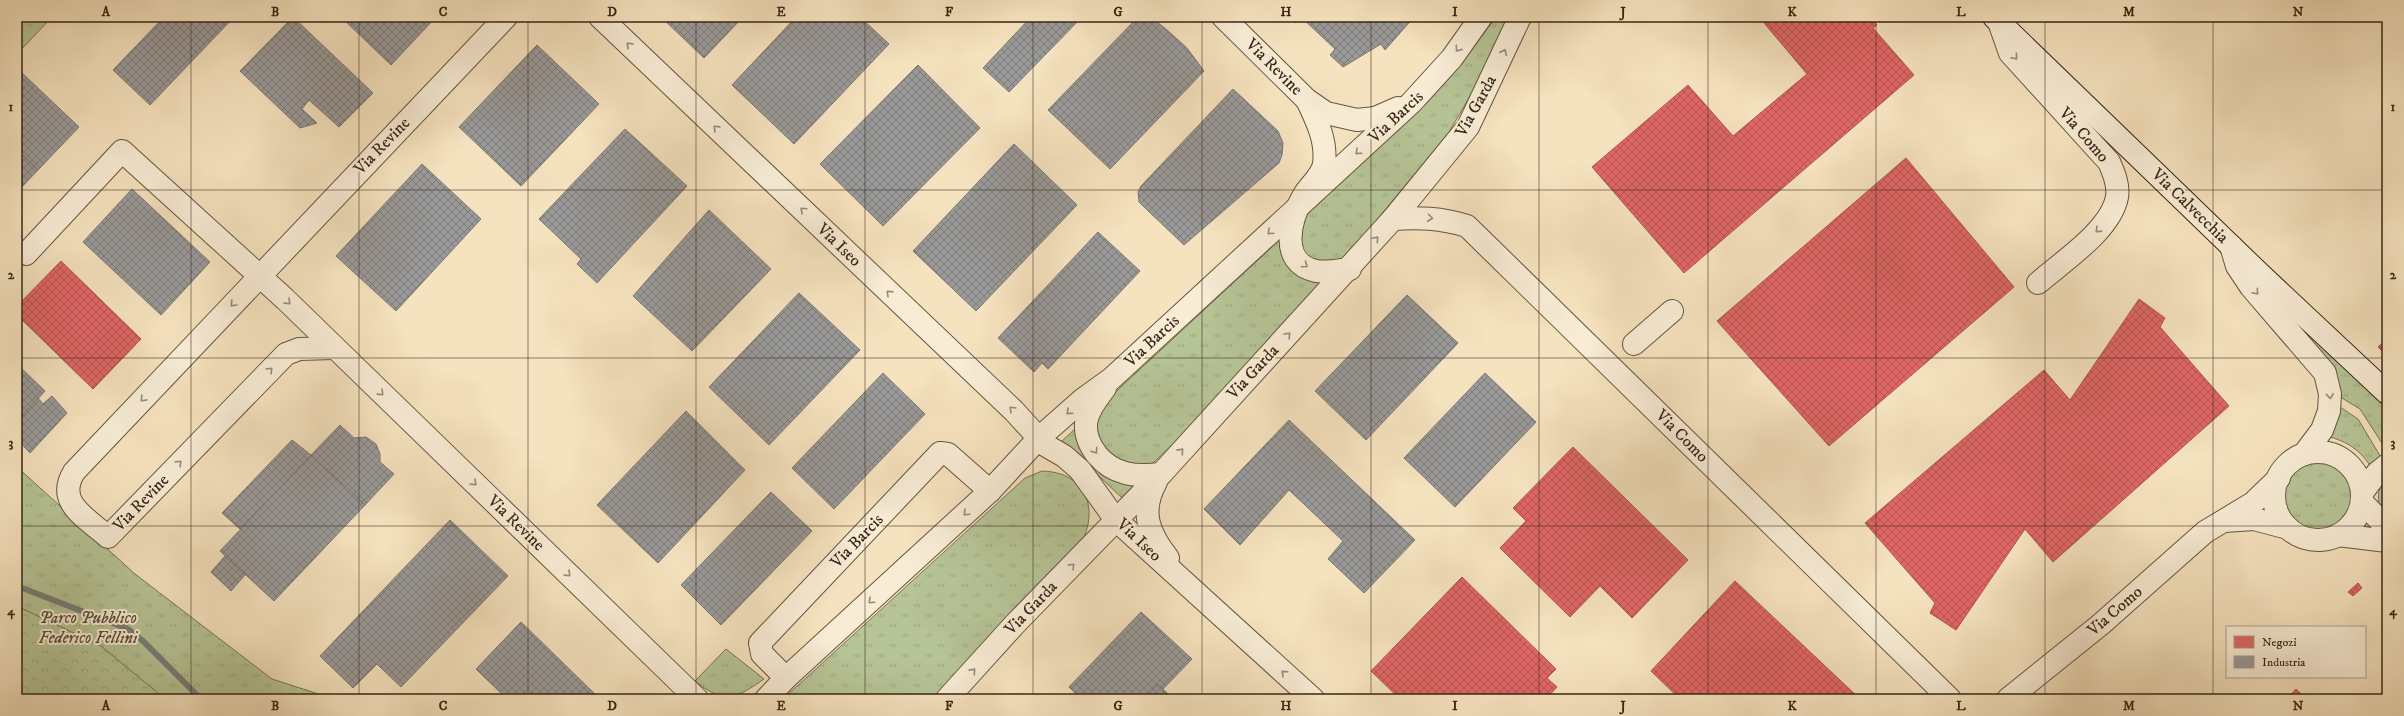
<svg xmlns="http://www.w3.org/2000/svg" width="2404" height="716" font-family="'IM FELL DW Pica',serif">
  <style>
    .grass { fill: url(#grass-tufts); stroke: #767556 }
    .forest { fill: url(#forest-crowns); stroke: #767556 }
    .shops { fill: url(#shops-cross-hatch); stroke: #ad534e }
    .industry { fill: url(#industry-cross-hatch); stroke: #7c7671 }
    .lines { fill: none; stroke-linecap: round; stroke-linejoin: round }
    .stream { stroke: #777f79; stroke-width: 6 }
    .street-casing { stroke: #66553f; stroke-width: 24 }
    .secondary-casing { stroke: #372615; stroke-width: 24 }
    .street { stroke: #f8ecd5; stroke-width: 22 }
    .secondary { stroke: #f8ecd5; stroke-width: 22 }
    .oneway { stroke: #988975 }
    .grid { fill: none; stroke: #372615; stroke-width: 1; stroke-opacity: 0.55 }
    .labels { text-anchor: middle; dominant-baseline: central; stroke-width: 4; stroke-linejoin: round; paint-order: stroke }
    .street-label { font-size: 17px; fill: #372615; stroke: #f8ecd5 }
    .park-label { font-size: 17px; font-style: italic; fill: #574e35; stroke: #f8ecd5 }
    .neatline { fill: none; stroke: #372615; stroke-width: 1.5 }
    .grid-label { font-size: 13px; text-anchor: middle; font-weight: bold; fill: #372615 }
  </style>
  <defs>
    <pattern id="grass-tufts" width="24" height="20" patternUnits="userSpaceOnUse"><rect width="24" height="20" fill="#b6c496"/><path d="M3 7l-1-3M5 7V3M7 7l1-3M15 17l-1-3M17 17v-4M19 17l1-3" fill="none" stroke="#9da880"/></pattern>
    <pattern id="forest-crowns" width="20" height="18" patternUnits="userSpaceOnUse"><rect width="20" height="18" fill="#b6c496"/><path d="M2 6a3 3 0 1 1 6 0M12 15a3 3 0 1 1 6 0" fill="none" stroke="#9da880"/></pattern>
    <pattern id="shops-cross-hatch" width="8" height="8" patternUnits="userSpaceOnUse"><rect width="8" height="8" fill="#e06666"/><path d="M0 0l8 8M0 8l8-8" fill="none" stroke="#b65453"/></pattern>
    <pattern id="industry-cross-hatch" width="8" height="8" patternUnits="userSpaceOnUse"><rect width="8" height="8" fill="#999"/><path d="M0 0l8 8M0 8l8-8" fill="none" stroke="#7e7d7c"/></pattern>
  </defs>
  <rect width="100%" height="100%" fill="#f5e2be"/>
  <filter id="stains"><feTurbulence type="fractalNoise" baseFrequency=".005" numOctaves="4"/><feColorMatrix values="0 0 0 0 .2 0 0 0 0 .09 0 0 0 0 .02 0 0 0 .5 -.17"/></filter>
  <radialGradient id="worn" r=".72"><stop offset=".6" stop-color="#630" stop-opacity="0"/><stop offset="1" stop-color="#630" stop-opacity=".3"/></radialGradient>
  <g class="grass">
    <path d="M 17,17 L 52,17 L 17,54 Z"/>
    <path d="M 1496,17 L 1508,17 L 1473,91 L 1449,132 L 1347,256 L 1218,401 L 1153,463 L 1136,469 L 1111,459 L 1093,429 L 1108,399 L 1423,107 L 1456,71 Z"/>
    <path d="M 2300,327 L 2387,408 L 2387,451 L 2360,409 L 2337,395 Z"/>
    <path d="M 2337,405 L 2358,419 L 2382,459 L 2372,469 C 2361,450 2348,442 2327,436 Z"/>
    <path d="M 1076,428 L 1134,485 L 1122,498 L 1062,441 Z"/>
    <circle cx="2319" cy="496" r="35"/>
    <path d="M 17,467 L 135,574 L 272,679 L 334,699 L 17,699 Z"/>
    <path d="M 1042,471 C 1085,472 1100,507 1081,544 L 935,699 L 783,699 L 1025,478 Z"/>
    <path d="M 2387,474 L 2387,520 C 2375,504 2376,490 2387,474 Z"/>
    <path d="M 726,649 L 764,679 C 736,699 723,704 695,681 Z"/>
  </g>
  <path class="forest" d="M 17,604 L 19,607 L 101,646 L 165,699 L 17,699 Z"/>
  <g class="shops">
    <path d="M 1759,17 L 1870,17 L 1877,25 L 1873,28 L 1914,75 L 1684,273 L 1592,167 L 1688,85 L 1733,136 L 1807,74 Z"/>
    <path d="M 1906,158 L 2014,287 L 1829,446 L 1717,321 Z"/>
    <path d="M 61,261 L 141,339 L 93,389 L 17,315 L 17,306 Z"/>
    <path d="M 2139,299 L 2165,318 L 2160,327 L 2229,406 L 2053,562 L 2025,529 L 1956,630 L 1930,613 L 1935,603 L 1865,523 L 2044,370 L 2070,400 Z"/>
    <path d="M 2387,338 L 2387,348 L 2383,352 L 2378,347 Z"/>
    <path d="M 1573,447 L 1688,560 L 1632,618 L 1600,586 L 1570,617 L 1500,548 L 1526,521 L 1513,508 Z"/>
    <path d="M 1462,577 L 1556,669 L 1547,678 L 1557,687 L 1546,699 L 1400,699 L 1371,671 Z"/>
    <path d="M 1735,581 L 1860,699 L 1680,699 L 1651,671 Z"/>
    <path d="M 2358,583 L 2362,588 L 2353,596 L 2348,592 Z"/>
    <path d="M 2296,689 L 2306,699 L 2287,699 Z"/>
  </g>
  <g class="industry">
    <path d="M 164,17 L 234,17 L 150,105 L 113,70 Z"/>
    <path d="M 293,17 L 373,93 L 339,127 L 309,100 L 302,109 L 317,123 L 300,128 L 240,71 Z"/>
    <path d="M 341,17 L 436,17 L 391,65 Z"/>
    <path d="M 661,17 L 743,17 L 704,58 Z"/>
    <path d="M 796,17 L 860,17 L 889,44 L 794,144 L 732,85 Z"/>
    <path d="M 1031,17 L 1082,17 L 1009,92 L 983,68 Z"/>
    <path d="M 1138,17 L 1151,17 L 1167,30 L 1187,48 L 1204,71 L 1110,169 L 1048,110 Z"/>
    <path d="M 1289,17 L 1414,17 L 1385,50 L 1381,44 L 1343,67 L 1330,55 L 1335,49 L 1301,17 L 1296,23 Z"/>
    <path d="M 537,45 L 599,104 L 521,186 L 459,127 Z"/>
    <path d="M 918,65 L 980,128 L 883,226 L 820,164 Z"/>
    <path d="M 20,71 L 79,127 L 38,170 L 21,154 L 17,157 L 17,74 Z"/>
    <path d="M 1233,89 L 1278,131 L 1283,143 L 1282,155 L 1279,163 L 1184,245 L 1144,207 L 1139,202 L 1138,192 L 1141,186 Z"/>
    <path d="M 625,129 L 687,186 L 597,283 L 577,264 L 581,259 L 539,219 Z"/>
    <path d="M 1014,144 L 1077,205 L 976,311 L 913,251 Z"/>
    <path d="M 21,154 L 38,170 L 17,192 L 17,157 Z"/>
    <path d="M 422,164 L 481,219 L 396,311 L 336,256 Z"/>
    <path d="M 132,189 L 210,262 L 161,315 L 83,242 Z"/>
    <path d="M 709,210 L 771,269 L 692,351 L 633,296 Z"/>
    <path d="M 1098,232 L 1140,271 L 1048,369 L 1042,363 L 1034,372 L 998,338 Z"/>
    <path d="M 799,293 L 860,350 L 769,445 L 709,387 Z"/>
    <path d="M 1407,295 L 1458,343 L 1366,440 L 1315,391 Z"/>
    <path d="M 17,364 L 45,391 L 17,422 Z"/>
    <path d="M 883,373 L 925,414 L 834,509 L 792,468 Z"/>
    <path d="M 1485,373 L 1536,422 L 1455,507 L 1404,458 Z"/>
    <path d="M 52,396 L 67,413 L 30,453 L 17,439 L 17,422 L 38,398 L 43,404 Z"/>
    <path d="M 686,411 L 745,470 L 658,563 L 597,505 Z"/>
    <path d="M 1289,420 L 1415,540 L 1364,593 L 1328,559 L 1343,541 L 1289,490 L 1240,545 L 1204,509 Z"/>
    <path d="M 340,425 L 354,438 L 366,437 L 376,444 L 380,454 L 380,462 L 394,474 L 365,505 L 311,455 Z"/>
    <path d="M 292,440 L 311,455 L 241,530 L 222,513 Z"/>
    <path d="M 311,455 L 365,505 L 274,601 L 220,551 Z"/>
    <path d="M 771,492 L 812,531 L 721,625 L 681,585 Z"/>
    <path d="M 450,520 L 508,576 L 401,687 L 377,664 L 353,688 L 320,656 Z"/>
    <path d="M 225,556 L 245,575 L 231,591 L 211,572 Z"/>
    <path d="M 1141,612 L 1192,659 L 1163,689 L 1158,684 L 1144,699 L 1081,699 L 1069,687 Z"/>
    <path d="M 521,622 L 598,697 L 595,699 L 507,699 L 476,669 Z"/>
    <path d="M 1158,684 L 1173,699 L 1144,699 Z"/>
  </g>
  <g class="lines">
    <path class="stream" d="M 17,586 L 128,629 L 143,641 L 201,699"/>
    <g class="street-casing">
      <g id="street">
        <path d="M 600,17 L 1014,411 L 1045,445 L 1064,456 L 1080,470 L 1116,520 L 1313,699"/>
        <path d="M 1223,17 L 1307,100 L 1326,113 L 1357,120 L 1375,118 L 1398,108"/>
        <path d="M 1999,22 L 2010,53 L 2109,162 C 2114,173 2119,185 2117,197 C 2111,230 2063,261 2038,283"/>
        <path d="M 1307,100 C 1317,121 1327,141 1324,164 C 1322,176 1310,185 1304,195 C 1290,219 1278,263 1316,271 C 1326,273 1340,270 1350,269"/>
        <path d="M 1393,219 C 1419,217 1441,218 1467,226 L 1950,699"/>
        <path d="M 2231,246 L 2237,266 L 2251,287 L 2325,373 L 2330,394 L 2329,411 L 2322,430 L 2304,454"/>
        <path d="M 26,254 L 122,151 L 285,299 L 697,699"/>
        <path d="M 1634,344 L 1672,311"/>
        <path d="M 334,348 L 299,349 L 286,354 L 108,537 C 87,518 55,503 74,472 L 506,17"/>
        <path d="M 1105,388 C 1097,399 1088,410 1086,423 C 1085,435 1090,446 1097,455 C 1114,475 1135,477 1161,474"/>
        <circle cx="2318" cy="496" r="44"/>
        <path d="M 1156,482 C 1140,511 1148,533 1168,558"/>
        <path d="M 2362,493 L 2377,473 L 2387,465"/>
        <path d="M 2362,502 L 2387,528"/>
        <path d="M 2224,521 L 2254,519 L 2288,528"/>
        <path d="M 2338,535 L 2387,541"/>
        <path d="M 786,678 L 762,654 L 760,643 L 940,453 L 948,454 L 990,491"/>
        <path d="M 766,699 L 786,678 L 990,491 L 1039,438 L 1082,400 L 1111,379 L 1411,103 L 1452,58 L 1481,17"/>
        <path d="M 947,699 L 1015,624 L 1161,474 L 1393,219 L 1468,127 L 1520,17"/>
        <path d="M 2008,699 L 2100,625 L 2205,532 L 2253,503 L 2279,478"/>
      </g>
    </g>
    <g class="secondary-casing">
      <path id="secondary" d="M 1994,17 L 2261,275 L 2387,393"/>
    </g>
    <use href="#street" class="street"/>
    <use href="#secondary" class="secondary"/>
  </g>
  <defs><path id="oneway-chevron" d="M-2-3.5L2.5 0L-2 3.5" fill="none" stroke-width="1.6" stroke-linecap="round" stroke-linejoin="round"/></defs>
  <g class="oneway">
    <use href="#oneway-chevron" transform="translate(629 45) rotate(-136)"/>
    <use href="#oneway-chevron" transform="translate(1458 49) rotate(125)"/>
    <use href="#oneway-chevron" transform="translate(1504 52) rotate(-65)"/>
    <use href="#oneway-chevron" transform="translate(2015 57) rotate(49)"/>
    <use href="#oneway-chevron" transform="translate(716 128) rotate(-136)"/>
    <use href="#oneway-chevron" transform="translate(1358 152) rotate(138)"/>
    <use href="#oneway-chevron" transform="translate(803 210) rotate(-137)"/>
    <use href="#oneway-chevron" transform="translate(1430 218) rotate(7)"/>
    <use href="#oneway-chevron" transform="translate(2098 230) rotate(136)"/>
    <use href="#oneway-chevron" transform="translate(1270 232) rotate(138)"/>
    <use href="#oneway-chevron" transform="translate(1376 239) rotate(-49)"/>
    <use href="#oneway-chevron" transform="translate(1305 265) rotate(35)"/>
    <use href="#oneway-chevron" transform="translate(2256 292) rotate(49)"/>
    <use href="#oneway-chevron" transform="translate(889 293) rotate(-136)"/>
    <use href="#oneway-chevron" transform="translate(288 302) rotate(44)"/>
    <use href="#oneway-chevron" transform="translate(233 304) rotate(133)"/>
    <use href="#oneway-chevron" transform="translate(1288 335) rotate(-47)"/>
    <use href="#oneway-chevron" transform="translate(270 370) rotate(-46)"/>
    <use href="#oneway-chevron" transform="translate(381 393) rotate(44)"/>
    <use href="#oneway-chevron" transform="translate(2330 396) rotate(84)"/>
    <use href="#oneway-chevron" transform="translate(143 399) rotate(133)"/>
    <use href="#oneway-chevron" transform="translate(1012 409) rotate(-135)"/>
    <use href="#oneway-chevron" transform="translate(1069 412) rotate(138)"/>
    <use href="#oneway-chevron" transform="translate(1095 451) rotate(56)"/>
    <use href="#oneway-chevron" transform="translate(1181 451) rotate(-48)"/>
    <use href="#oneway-chevron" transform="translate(179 463) rotate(-46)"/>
    <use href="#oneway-chevron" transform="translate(474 483) rotate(44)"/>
    <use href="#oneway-chevron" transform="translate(966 513) rotate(137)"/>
    <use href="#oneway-chevron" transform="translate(1072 566) rotate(-45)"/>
    <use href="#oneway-chevron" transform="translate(568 574) rotate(44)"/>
    <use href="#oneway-chevron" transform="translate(871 601) rotate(137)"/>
    <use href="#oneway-chevron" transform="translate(973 671) rotate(-48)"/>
    <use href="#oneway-chevron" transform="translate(1284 673) rotate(-138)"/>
  </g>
  <path class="grid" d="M 191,17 L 191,699M 359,17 L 359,699M 528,17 L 528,699M 696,17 L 696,699M 865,17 L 865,699M 1033,17 L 1033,699M 1202,17 L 1202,699M 1371,17 L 1371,699M 1539,17 L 1539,699M 1708,17 L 1708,699M 1876,17 L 1876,699M 2045,17 L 2045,699M 2213,17 L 2213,699M 17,190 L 2387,190M 17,358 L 2387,358M 17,526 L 2387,526"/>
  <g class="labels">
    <g class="street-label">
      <text transform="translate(1274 67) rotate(45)">Via Revine</text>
      <text transform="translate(1476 106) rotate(-61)">Via Garda</text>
      <text transform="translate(1396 117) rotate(-43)">Via Barcis</text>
      <text transform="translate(2084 135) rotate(49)">Via Como</text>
      <text transform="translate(382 146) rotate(-46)">Via Revine</text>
      <text transform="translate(2190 206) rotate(44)">Via Calvecchia</text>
      <text transform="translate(839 245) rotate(44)">Via Iseo</text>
      <text transform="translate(1152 341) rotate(-43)">Via Barcis</text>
      <text transform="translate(1253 372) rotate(-47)">Via Garda</text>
      <text transform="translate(1682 436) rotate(45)">Via Como</text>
      <text transform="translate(141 503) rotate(-46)">Via Revine</text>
      <text transform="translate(516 523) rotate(44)">Via Revine</text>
      <text transform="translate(1139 540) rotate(43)">Via Iseo</text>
      <text transform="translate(857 541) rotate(-46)">Via Barcis</text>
      <text transform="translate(1031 608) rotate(-46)">Via Garda</text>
      <text transform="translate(2115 611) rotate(-41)">Via Como</text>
    </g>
    <g class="park-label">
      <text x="88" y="618">Parco Pubblico<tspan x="88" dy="20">Federico Fellini</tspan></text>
    </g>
  </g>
  <rect width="2404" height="716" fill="none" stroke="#f5e2be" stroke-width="44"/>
  <rect x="2226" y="626" width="140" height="52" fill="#f8ecd5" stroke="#ab9d88"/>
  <rect x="2234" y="636" width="20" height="12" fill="#e06666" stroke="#ab9d88"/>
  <text x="2262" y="646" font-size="12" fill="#372615">Negozi</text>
  <rect x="2234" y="656" width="20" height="12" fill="#999999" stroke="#ab9d88"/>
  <text x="2262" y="666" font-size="12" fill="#372615">Industria</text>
  <rect x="22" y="22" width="2360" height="672" class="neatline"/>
  <g class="grid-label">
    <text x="106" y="16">A</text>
    <text x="275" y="16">B</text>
    <text x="443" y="16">C</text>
    <text x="612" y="16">D</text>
    <text x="781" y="16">E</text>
    <text x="949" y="16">F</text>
    <text x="1118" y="16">G</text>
    <text x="1286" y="16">H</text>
    <text x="1455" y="16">I</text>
    <text x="1623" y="16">J</text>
    <text x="1792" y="16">K</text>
    <text x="1961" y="16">L</text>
    <text x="2129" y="16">M</text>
    <text x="2298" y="16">N</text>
    <text x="11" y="111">1</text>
    <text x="2393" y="111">1</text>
    <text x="11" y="279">2</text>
    <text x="2393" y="279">2</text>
    <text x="11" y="447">3</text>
    <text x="2393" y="447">3</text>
    <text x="11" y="615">4</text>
    <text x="2393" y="615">4</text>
    <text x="106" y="710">A</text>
    <text x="275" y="710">B</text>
    <text x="443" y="710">C</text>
    <text x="612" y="710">D</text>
    <text x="781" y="710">E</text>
    <text x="949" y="710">F</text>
    <text x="1118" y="710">G</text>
    <text x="1286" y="710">H</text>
    <text x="1455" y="710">I</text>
    <text x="1623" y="710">J</text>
    <text x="1792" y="710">K</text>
    <text x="1961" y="710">L</text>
    <text x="2129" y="710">M</text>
    <text x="2298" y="710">N</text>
  </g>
  <rect width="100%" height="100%" filter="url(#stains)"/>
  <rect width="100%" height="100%" fill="url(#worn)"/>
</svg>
